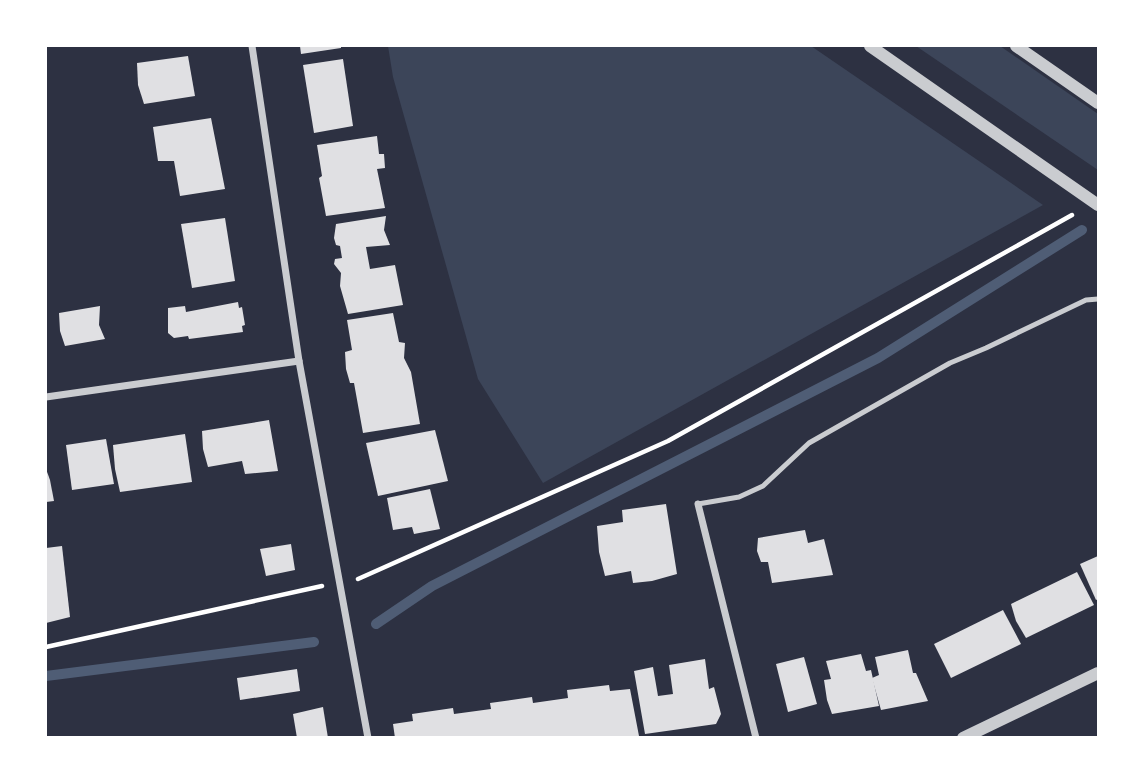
<svg xmlns="http://www.w3.org/2000/svg" width="1144" height="783" font-family="Lato,sans-serif">
  <style>
    .green { fill: #3c4559 }
    .lines { fill: none; stroke-linecap: round; stroke-linejoin: round }
    .stream { stroke: #4f5d75; stroke-width: 10 }
    .building { fill: #e0e0e3 }
    .path { stroke: #fff; stroke-width: 4.5 }
    .service { stroke: #caccd0; stroke-width: 5 }
    .minor { stroke: #caccd0; stroke-width: 7 }
    .tertiary { stroke: #caccd0; stroke-width: 12 }
  </style>
  <rect width="100%" height="100%" fill="#2d3142"/>
  <g class="green">
    <path d="M 388,46 L 811,46 L 1043,205 L 543,483 L 478,379 L 393,77 Z"/>
    <path d="M 916,46 L 1000,46 L 1098,114 L 1098,170 Z"/>
  </g>
  <g class="lines">
    <g class="stream">
      <path d="M 376,624 L 432,586 L 878,358 L 1082,230"/>
      <path d="M 46,676 L 314,642"/>
    </g>
  </g>
  <g class="building">
    <path d="M 300,46 L 341,46 L 341,48 L 301,54 Z"/>
    <path d="M 188,56 L 195,96 L 144,104 L 138,85 L 137,63 Z"/>
    <path d="M 343,59 L 353,126 L 314,133 L 303,65 Z"/>
    <path d="M 211,118 L 225,189 L 180,196 L 174,161 L 158,161 L 153,127 Z"/>
    <path d="M 377,136 L 379,154 L 384,154 L 385,168 L 377,169 L 385,208 L 326,216 L 319,178 L 322,176 L 317,145 Z"/>
    <path d="M 386,216 L 384,230 L 390,245 L 366,247 L 370,269 L 395,265 L 403,305 L 348,314 L 340,286 L 341,273 L 334,264 L 335,259 L 342,258 L 340,246 L 336,245 L 334,238 L 336,224 Z"/>
    <path d="M 225,218 L 235,281 L 192,288 L 181,224 Z"/>
    <path d="M 238,302 L 239,308 L 242,307 L 245,325 L 242,326 L 243,332 L 189,339 L 188,336 L 174,338 L 168,333 L 168,308 L 185,306 L 186,312 Z"/>
    <path d="M 100,306 L 99,325 L 105,339 L 65,346 L 60,331 L 59,313 Z"/>
    <path d="M 393,313 L 399,342 L 405,343 L 404,358 L 411,372 L 420,424 L 363,433 L 354,383 L 350,383 L 346,369 L 345,352 L 352,350 L 347,320 Z"/>
    <path d="M 269,420 L 278,471 L 245,474 L 242,461 L 208,467 L 203,449 L 202,431 Z"/>
    <path d="M 435,430 L 448,481 L 378,496 L 366,443 Z"/>
    <path d="M 185,434 L 192,482 L 120,492 L 115,469 L 113,445 Z"/>
    <path d="M 106,439 L 114,484 L 72,490 L 66,445 Z"/>
    <path d="M 46,469 L 50,480 L 54,501 L 46,502 Z"/>
    <path d="M 430,489 L 440,529 L 414,534 L 412,527 L 393,530 L 387,498 Z"/>
    <path d="M 666,504 L 677,574 L 652,581 L 633,583 L 631,571 L 605,576 L 599,552 L 597,526 L 623,522 L 622,510 Z"/>
    <path d="M 805,530 L 808,543 L 824,539 L 833,575 L 772,583 L 768,562 L 761,562 L 757,551 L 758,538 Z"/>
    <path d="M 291,544 L 295,570 L 266,576 L 260,549 Z"/>
    <path d="M 62,546 L 70,617 L 46,623 L 46,548 Z"/>
    <path d="M 1098,556 L 1098,599 L 1096,600 L 1080,564 Z"/>
    <path d="M 1077,572 L 1094,605 L 1026,638 L 1016,621 L 1011,604 Z"/>
    <path d="M 1003,610 L 1021,644 L 951,678 L 934,644 Z"/>
    <path d="M 908,650 L 913,673 L 916,673 L 928,701 L 881,710 L 872,678 L 879,675 L 875,657 Z"/>
    <path d="M 861,654 L 866,671 L 871,670 L 879,706 L 832,714 L 827,700 L 824,680 L 831,679 L 826,661 Z"/>
    <path d="M 804,657 L 817,704 L 788,712 L 776,664 Z"/>
    <path d="M 705,659 L 709,689 L 714,687 L 721,714 L 716,724 L 645,734 L 634,671 L 653,667 L 658,696 L 673,694 L 669,665 Z"/>
    <path d="M 297,669 L 300,691 L 240,700 L 237,678 Z"/>
    <path d="M 609,685 L 610,691 L 630,689 L 639,736 L 626,738 L 395,738 L 393,724 L 413,721 L 412,714 L 453,708 L 454,714 L 491,709 L 490,703 L 532,697 L 533,703 L 568,698 L 567,690 Z"/>
    <path d="M 323,707 L 328,738 L 297,738 L 293,714 Z"/>
  </g>
  <g class="lines">
    <g class="path">
      <path d="M 358,579 L 668,441 L 1072,215"/>
      <path d="M 46,647 L 322,586"/>
    </g>
    <path class="service" d="M 698,504 L 739,497 L 763,486 L 809,443 L 950,363 L 986,348 L 1086,300 L 1098,299"/>
    <g class="minor">
      <path d="M 252,46 L 299,361 L 368,738"/>
      <path d="M 46,397 L 299,361"/>
      <path d="M 698,504 L 756,738"/>
    </g>
    <g class="tertiary">
      <path d="M 870,46 L 1098,205"/>
      <path d="M 1016,46 L 1098,103"/>
      <path d="M 963,738 L 1098,673"/>
    </g>
  </g>
  <rect width="1144" height="783" fill="none" stroke="#ffffff" stroke-width="94"/>
</svg>
